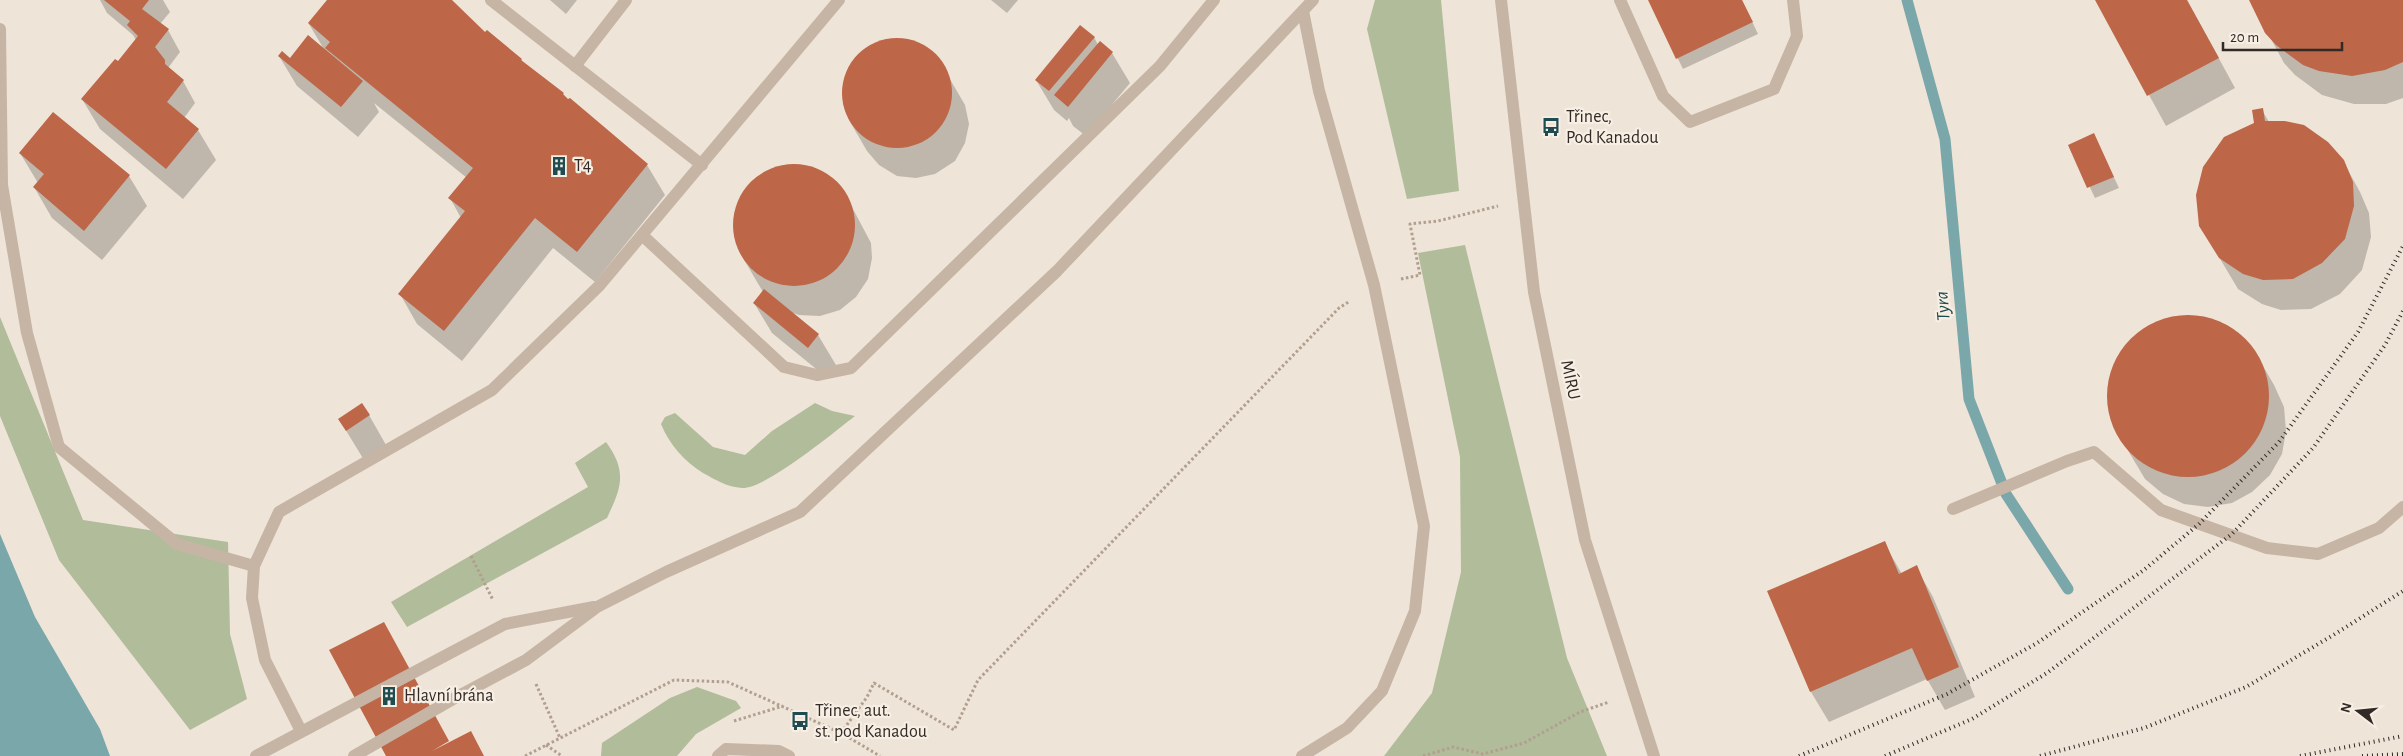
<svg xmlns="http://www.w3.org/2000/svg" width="2403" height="756" font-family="'Alegreya Sans',sans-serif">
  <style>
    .green { fill: #b0bc9a }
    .water { fill: #79a7aa }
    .shadow { fill: #0003 }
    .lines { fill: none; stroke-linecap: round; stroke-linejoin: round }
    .stream { stroke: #79a7aa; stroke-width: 11 }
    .building { fill: #bd6648 }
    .path { stroke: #b19f90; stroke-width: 3; stroke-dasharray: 2.5 2.5; stroke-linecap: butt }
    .minor { stroke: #c6b5a5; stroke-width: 12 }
    .rail { stroke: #322a26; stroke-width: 4; stroke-dasharray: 1 4; stroke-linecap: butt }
    .labels { text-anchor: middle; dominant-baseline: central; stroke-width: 4.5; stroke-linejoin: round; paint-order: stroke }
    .poi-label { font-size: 18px; fill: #322a26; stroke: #f7efe4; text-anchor: start }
    .street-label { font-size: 18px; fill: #322a26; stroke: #f7efe4 }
    .water-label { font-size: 19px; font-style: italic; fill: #1f4c50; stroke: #f7efe4 }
  </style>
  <rect width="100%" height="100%" fill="#efe4d8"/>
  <g class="green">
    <path d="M 1375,0 L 1441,0 L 1459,191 L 1407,199 L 1367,29 Z"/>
    <path d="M 1465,245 L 1567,658 L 1607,756 L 1384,756 L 1432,693 L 1461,572 L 1460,457 L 1418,253 Z"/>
    <path d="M 0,317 L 83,520 L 228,542 L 230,634 L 247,699 L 190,730 L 59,560 L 0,416 Z"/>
    <path d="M 815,403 L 832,411 L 855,416 C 834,432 766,489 742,488 C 727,487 716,480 703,473 C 685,462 669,444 661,424 L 665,417 L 675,413 L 713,447 L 745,455 L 772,431 Z"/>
    <path d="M 606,442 C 628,472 621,488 607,518 L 407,627 L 391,602 L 588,487 L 575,463 Z"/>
    <path d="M 697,687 L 736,701 L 741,708 L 696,734 L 677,756 L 601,756 L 602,743 L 670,698 Z"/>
  </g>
  <path class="water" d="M 0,534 L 35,617 L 100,729 L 110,756 L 0,756 Z"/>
  <g class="shadow">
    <path d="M 100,0 L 163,0 L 170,12 L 160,24 L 168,30 L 180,52 L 168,68 L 183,81 L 195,103 L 184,118 L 198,130 L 216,160 L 183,199 L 100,129 L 82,99 L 122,66 L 136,40 L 133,35 L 107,13 Z"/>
    <path d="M 328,0 L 450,0 L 485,33 L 521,59 L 524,64 L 568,101 L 570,99 L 647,165 L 665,195 L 595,282 L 553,248 L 462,361 L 417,324 L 400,294 L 461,218 L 450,198 L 467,178 L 374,103 L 379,112 L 358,137 L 297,86 L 279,56 L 290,60 L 325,51 L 309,24 Z"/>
    <path d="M 550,0 L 577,0 L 566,14 Z"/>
    <path d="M 991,0 L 1018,0 L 1007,13 Z"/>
    <path d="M 1649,0 L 1742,0 L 1758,34 L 1683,69 Z"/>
    <path d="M 2097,0 L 2187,0 L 2235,88 L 2166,126 Z"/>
    <path d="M 2250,0 L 2403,0 L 2403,98 L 2386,104 L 2354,104 L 2322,95 L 2295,75 L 2284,63 Z"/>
    <path d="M 1094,37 L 1098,45 L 1112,53 L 1130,83 L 1086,136 L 1073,126 L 1069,118 L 1067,121 L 1054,110 L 1036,80 Z"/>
    <path d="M 902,39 L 921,44 L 937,57 L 965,105 L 969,124 L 965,143 L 955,161 L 935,174 L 916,178 L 897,176 L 879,165 L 867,151 L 849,120 L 843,101 L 844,81 L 851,63 L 864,49 L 883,40 Z"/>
    <path d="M 2262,110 L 2269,122 L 2343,161 L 2360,192 L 2369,213 L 2371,237 L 2362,270 L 2340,294 L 2311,309 L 2281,310 L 2262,304 L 2238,289 L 2200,225 Z"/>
    <path d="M 53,113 L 129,176 L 147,206 L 102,260 L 52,218 L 34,187 L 38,183 L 20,153 Z"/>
    <path d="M 2094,135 L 2119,188 L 2095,198 L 2070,145 Z"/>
    <path d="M 791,165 L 811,167 L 830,177 L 844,192 L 871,243 L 872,258 L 868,279 L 856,297 L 840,310 L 820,316 L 799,315 L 793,313 L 818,335 L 836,365 L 826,377 L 772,333 L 754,303 L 763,292 L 743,258 L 735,238 L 734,217 L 740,198 L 752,181 L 770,170 Z"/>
    <path d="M 2198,316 L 2221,323 L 2241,335 L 2256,354 L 2274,385 L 2284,407 L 2286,431 L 2282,454 L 2270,475 L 2252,492 L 2232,503 L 2208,507 L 2184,504 L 2163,494 L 2145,479 L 2114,427 L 2108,404 L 2109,380 L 2117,358 L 2132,339 L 2151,325 L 2174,317 Z"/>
    <path d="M 369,415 L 386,445 L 364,460 L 339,419 Z"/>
    <path d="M 1884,543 L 1902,574 L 1916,567 L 1933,597 L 1975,697 L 1945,710 L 1927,679 L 1829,722 L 1811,692 L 1769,592 Z"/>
  </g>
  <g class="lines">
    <path class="stream" d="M 1907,0 L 1945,139 L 1969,399 L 2006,494 L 2068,589"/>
  </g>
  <g class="building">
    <path d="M 104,0 L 149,0 L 142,9 L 169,29 L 155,47 L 165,60 L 165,64 L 184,80 L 167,102 L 199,129 L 166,169 L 81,99 L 115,59 L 118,61 L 138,36 L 127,25 L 130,21 Z"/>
    <path d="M 327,0 L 452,0 L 485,32 L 487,30 L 522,59 L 521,60 L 564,93 L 563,94 L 568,99 L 570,98 L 648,164 L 577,252 L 535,218 L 444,331 L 398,294 L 465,211 L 448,198 L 473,168 L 325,48 L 330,42 L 308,23 Z"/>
    <path d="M 1648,0 L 1742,0 L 1753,22 L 1676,59 Z"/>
    <path d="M 2095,0 L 2187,0 L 2219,58 L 2147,96 Z"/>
    <path d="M 2249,0 L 2403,0 L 2403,62 L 2385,70 L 2352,76 L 2319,71 L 2303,65 L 2276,45 L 2265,33 Z"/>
    <path d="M 1080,25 L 1095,37 L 1049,91 L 1035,80 Z"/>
    <path d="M 308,35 L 363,81 L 341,107 L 278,56 L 282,51 L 290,58 Z"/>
    <circle cx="897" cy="93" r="55"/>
    <path d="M 1100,41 L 1113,52 L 1068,107 L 1054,95 Z"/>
    <path d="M 2263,108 L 2265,121 L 2285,121 L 2304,125 L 2328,142 L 2344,160 L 2353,182 L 2354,206 L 2345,239 L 2322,263 L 2293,279 L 2263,280 L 2243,274 L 2219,258 L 2199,226 L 2196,195 L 2203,167 L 2224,137 L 2254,123 L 2252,110 Z"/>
    <path d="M 53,112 L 130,175 L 84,231 L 33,187 L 44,174 L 19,153 Z"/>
    <path d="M 2094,133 L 2114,177 L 2087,188 L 2068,145 Z"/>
    <circle cx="794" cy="225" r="61"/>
    <path d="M 764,289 L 819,334 L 808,348 L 753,303 Z"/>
    <circle cx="2188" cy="396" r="81"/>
    <path d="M 362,403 L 370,415 L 346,431 L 338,419 Z"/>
    <path d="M 1885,541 L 1899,574 L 1917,565 L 1959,667 L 1927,681 L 1912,648 L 1810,692 L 1767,591 Z"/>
    <path d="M 384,622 L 449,741 L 432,751 L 471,731 L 484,756 L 386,756 L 329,650 Z"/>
  </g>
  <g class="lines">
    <g class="path">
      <path d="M 1401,279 L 1420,275 L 1410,224 L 1438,221 L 1498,206"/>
      <path d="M 471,556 L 493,600"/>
      <path d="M 536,684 L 560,738"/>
      <path d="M 734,721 L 783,706"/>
      <path d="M 841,733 L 867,697 L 874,683 L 954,730 L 978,680 L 1339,308 L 1350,301"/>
      <path d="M 546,745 L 562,756"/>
      <path d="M 525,756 L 674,680 L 728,682 L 841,733 L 880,756"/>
      <path d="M 1423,756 L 1453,747 L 1483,754 L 1524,743 L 1580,712 L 1609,702"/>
    </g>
    <g class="minor">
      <path d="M 491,0 L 702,165"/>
      <path d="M 1501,0 L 1534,292 L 1585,540 L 1654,756"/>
      <path d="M 1620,0 L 1663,96 L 1690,122 L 1774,89 L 1797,36 L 1793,0"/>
      <path d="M 0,29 L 2,185 L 27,333 L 59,447 L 177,544 L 254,566"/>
      <path d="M 575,66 L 626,0"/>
      <path d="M 642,235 L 784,367 L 817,375 L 851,368 L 1160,66 L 1214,0"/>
      <path d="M 1953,509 L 2067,461 L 2094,452 L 2161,510 L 2267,548 L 2318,554 L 2379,528 L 2403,507"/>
      <path d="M 301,731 L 265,660 L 252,598 L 254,566 L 279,512 L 492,390 L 599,286 L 839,0"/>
      <path d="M 256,756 L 505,624 L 594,607"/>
      <path d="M 354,756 L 453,699 L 526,660 L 597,607 L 666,572 L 800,512 L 1057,271 L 1313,0"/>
      <path d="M 718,756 L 726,749 L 779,751 L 789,756"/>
      <path d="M 1302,756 L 1347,728 L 1382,691 L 1415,611 L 1424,526 L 1374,285 L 1319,91 L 1303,11"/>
    </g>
    <g class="rail">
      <path d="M 1799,756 L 1947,694 L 2037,643 L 2144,570 L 2199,524 L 2279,442 L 2358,332 L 2403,246"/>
      <path d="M 1885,756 L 1972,719 L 2047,673 L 2232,534 L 2313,448 L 2385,345 L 2403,311"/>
      <path d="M 2040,756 L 2144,728 L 2246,687 L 2335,634 L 2403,591"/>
      <path d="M 2300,756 L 2403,736"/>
      <path d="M 2362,756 L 2403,754"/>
    </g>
  </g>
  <defs>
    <g id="bus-bare" transform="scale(1.5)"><path d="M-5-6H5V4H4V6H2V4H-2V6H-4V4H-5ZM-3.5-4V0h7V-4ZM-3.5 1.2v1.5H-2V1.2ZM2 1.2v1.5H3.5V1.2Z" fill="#1f4c50" stroke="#f7efe4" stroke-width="2.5" paint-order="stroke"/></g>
    <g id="building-bare" transform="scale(1.5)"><path d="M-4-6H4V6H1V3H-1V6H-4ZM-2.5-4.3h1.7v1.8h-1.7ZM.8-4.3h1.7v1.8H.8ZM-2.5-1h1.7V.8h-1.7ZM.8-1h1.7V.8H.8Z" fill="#1f4c50" stroke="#f7efe4" stroke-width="2.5" paint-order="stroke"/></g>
  </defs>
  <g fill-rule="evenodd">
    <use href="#bus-bare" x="1551" y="127"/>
    <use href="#building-bare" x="559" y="166"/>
    <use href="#building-bare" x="389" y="696"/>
    <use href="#bus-bare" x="800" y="721"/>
  </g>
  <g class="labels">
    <g class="poi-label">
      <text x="1566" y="117">Třinec,<tspan x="1566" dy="21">Pod Kanadou</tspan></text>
      <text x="574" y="166">T4</text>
      <text x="404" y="696">Hlavní brána</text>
      <text x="815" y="711">Třinec, aut.<tspan x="815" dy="21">st. pod Kanadou</tspan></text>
    </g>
    <g class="street-label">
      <text transform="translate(1570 380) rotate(78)">MÍRU</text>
    </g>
    <g class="water-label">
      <text transform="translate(1943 306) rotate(-95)">Tyra</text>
    </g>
  </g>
  <g transform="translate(2358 711) rotate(286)" stroke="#f7efe4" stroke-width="4" paint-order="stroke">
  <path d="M0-4L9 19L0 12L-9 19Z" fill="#322a26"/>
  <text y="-8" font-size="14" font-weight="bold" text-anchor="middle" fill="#322a26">N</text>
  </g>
  <path d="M2223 42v8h119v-8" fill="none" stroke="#322a26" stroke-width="2.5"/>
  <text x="2230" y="42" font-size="15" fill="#322a26" stroke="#f7efe4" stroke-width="4" paint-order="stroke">20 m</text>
</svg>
